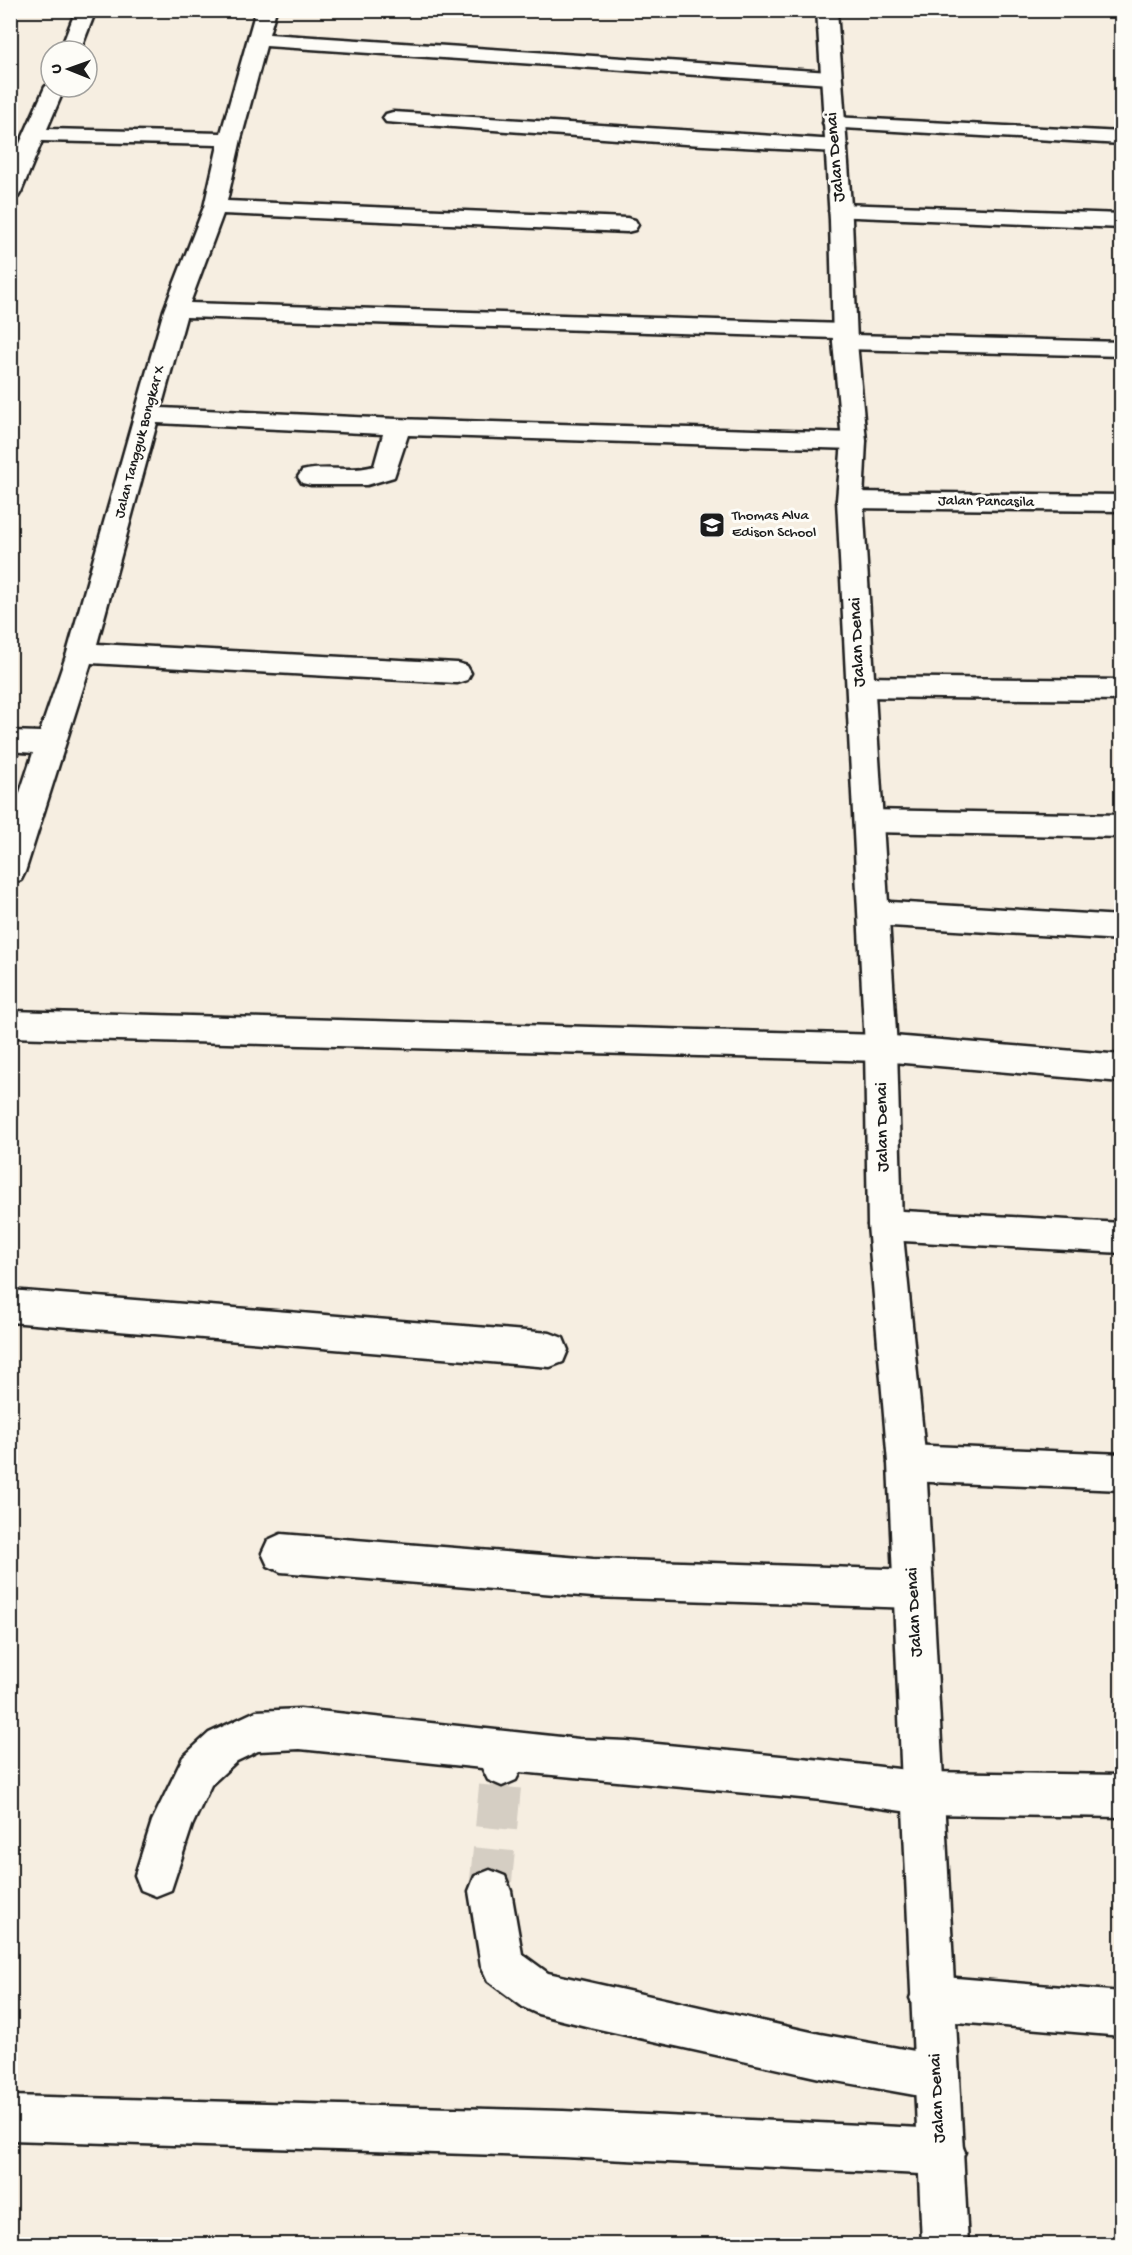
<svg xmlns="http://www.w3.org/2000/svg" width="1132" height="2255" font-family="'Gochi Hand',sans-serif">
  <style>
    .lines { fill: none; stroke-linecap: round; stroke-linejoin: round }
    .minor-tunnel { stroke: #d5cec3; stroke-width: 42; stroke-dasharray: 42 21; stroke-linecap: butt }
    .minor-casing { stroke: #1c1c1c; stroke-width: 5 }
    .major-casing { stroke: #1c1c1c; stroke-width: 5 }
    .minor { fill: #fdfcf7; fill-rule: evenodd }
    .major { fill: #fdfcf7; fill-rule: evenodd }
    .labels { text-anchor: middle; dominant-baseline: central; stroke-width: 6; stroke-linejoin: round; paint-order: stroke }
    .far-street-label { font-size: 15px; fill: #1c1c1c; stroke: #fdfcf7 }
    .far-poi-label { font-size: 15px; fill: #1c1c1c; stroke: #fdfcf7; text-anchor: start }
    .street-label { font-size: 18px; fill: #1c1c1c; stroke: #fdfcf7 }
  </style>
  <rect width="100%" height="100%" fill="#f6eee1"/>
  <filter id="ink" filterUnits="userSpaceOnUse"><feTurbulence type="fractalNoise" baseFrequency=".0167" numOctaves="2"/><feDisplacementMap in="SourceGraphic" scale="12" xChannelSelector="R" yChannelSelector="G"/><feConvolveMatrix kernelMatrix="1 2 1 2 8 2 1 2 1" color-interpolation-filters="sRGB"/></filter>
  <g filter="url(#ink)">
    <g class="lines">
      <path class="minor-tunnel" d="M 490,1891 L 502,1766"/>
      <g class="minor-casing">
        <g id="minor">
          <path d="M 76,10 L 96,10 L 80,51 L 60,51 Z"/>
          <path d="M 256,10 L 276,10 L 269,34 L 830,72 L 837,74 L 840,78 L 837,82 L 830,84 L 266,46 L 241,139 L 227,201 L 627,218 L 635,220 L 638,225 L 635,230 L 627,232 L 223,214 L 190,303 L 844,324 L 852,326 L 856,331 L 853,335 L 1122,342 L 1122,356 L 845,349 L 837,347 L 833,342 L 836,338 L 186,317 L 161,408 L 396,419 L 854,433 L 863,435 L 866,441 L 863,447 L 854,449 L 408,435 L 394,477 L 367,485 L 311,485 L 302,483 L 298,477 L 302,471 C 326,465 351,473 374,466 L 383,434 L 157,423 L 97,644 L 457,663 L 467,666 L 471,673 L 467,680 L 457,683 L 91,663 L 25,872 L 21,880 L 10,883 L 10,823 L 33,753 L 10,751 L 10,731 L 40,732 L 67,653 L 164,310 L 204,207 L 218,145 L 42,141 L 21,192 L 18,197 L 10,198 L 10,166 L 45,87 L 51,82 L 51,87 L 65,87 L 47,129 L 221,133 Z"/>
          <path d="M 393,112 L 837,140 L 844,142 L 848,146 L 844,150 L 837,152 L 685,144 L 386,122 L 383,118 L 386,114 Z"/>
          <path d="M 833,117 L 1122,132 L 1122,144 L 826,127 L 823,123 L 826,119 Z"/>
          <path d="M 840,204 L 1122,214 L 1122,228 L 832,216 L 829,211 L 832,206 Z"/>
          <path d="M 850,492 L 1122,495 L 1122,511 L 850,508 L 841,506 L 837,500 L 841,494 Z"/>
          <path d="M 861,677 L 1122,680 L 1122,700 L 861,697 L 851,694 L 847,687 L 851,680 Z"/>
          <path d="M 869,810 L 1122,815 L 1122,837 L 869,832 L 859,829 L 854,821 L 859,813 Z"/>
          <path d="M 874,901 L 1122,916 L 1122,940 L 874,925 L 863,921 L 859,913 L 863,905 Z"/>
          <path d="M 10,1011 L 881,1035 L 1122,1055 L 1122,1082 L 881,1061 L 10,1037 Z"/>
          <path d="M 885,1210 L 1122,1223 L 1122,1253 L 885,1240 L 873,1236 L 868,1225 L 873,1214 Z"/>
          <path d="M 10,1290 L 550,1333 L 563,1338 L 568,1350 L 563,1362 L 550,1367 L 10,1322 Z"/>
          <path d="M 907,1445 L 1122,1454 L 1122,1490 L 907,1481 L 894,1476 L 888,1463 L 894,1450 Z"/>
          <path d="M 281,1534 L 593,1559 L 913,1570 L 927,1575 L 932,1589 L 927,1603 L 913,1608 L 593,1597 L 281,1572 L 268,1566 L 262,1553 L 268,1540 Z"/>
          <path d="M 300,1709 L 579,1739 L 626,1741 L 822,1760 L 924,1772 L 1122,1775 L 1122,1817 L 924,1814 L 822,1800 L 520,1772 L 516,1780 L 502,1786 L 488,1780 L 482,1768 L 300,1749 L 258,1751 L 237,1761 L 211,1785 L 192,1826 L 171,1890 L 156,1896 L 141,1890 L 135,1875 L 152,1821 L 183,1757 L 209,1733 L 256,1711 Z"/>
          <path d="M 490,1870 L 505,1876 L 511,1891 L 522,1954 L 548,1973 L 820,2034 L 937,2055 L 953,2061 L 959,2077 L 953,2093 L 937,2099 L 820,2078 L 590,2027 L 538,2014 L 523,2007 L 488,1981 L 481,1966 L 469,1891 L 475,1876 Z"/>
          <path d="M 932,1976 L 1122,1992 L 1122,2036 L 932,2020 L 917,2013 L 910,1998 L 917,1983 Z"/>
          <path d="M 10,2096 L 563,2111 L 942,2129 L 958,2136 L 965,2152 L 958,2168 L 942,2175 L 563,2157 L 10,2140 Z"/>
        </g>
      </g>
      <g class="major-casing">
        <path id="major" d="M 817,10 L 837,10 L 852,220 L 857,342 L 866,441 L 863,500 L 897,1048 L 902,1225 L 926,1463 L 968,2244 L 922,2244 L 888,1463 L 868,1225 L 865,1048 L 837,500 L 842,441 L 833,342 L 830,220 Z"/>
      </g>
      <use href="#minor" class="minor"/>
      <use href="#major" class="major"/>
    </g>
  </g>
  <defs>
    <g id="school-square" transform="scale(1.35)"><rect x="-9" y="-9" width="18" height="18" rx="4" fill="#1c1c1c" stroke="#fdfcf7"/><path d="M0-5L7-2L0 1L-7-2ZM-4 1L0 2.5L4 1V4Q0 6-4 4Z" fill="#fff"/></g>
  </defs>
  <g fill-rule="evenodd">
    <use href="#school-square" x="712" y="525"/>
  </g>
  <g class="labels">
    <g class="far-street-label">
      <text transform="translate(140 442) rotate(-75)">Jalan Tangguk Bongkar X</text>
      <text transform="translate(986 502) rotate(1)">Jalan Pancasila</text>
    </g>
    <g class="far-poi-label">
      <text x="732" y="516">Thomas Alva<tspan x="732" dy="17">Edison School</tspan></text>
    </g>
    <g class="street-label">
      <text transform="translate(836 157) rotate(-95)">Jalan Denai</text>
      <text transform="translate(858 642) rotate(-93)">Jalan Denai</text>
      <text transform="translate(883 1127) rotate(-91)">Jalan Denai</text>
      <text transform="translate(915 1612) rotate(-93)">Jalan Denai</text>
      <text transform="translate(938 2098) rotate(-93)">Jalan Denai</text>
    </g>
  </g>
  <rect width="1132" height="2255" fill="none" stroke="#fdfcf7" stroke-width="36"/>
  <rect x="18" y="18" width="1096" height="2219" fill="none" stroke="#1c1c1c" stroke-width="2" filter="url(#ink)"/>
  <g transform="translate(69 69) rotate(271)"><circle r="28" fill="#fdfcf7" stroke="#a3a29f" stroke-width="1.5"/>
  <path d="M0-4.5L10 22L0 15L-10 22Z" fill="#1c1c1c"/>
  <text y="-9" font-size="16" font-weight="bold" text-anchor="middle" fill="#1c1c1c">U</text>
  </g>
</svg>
